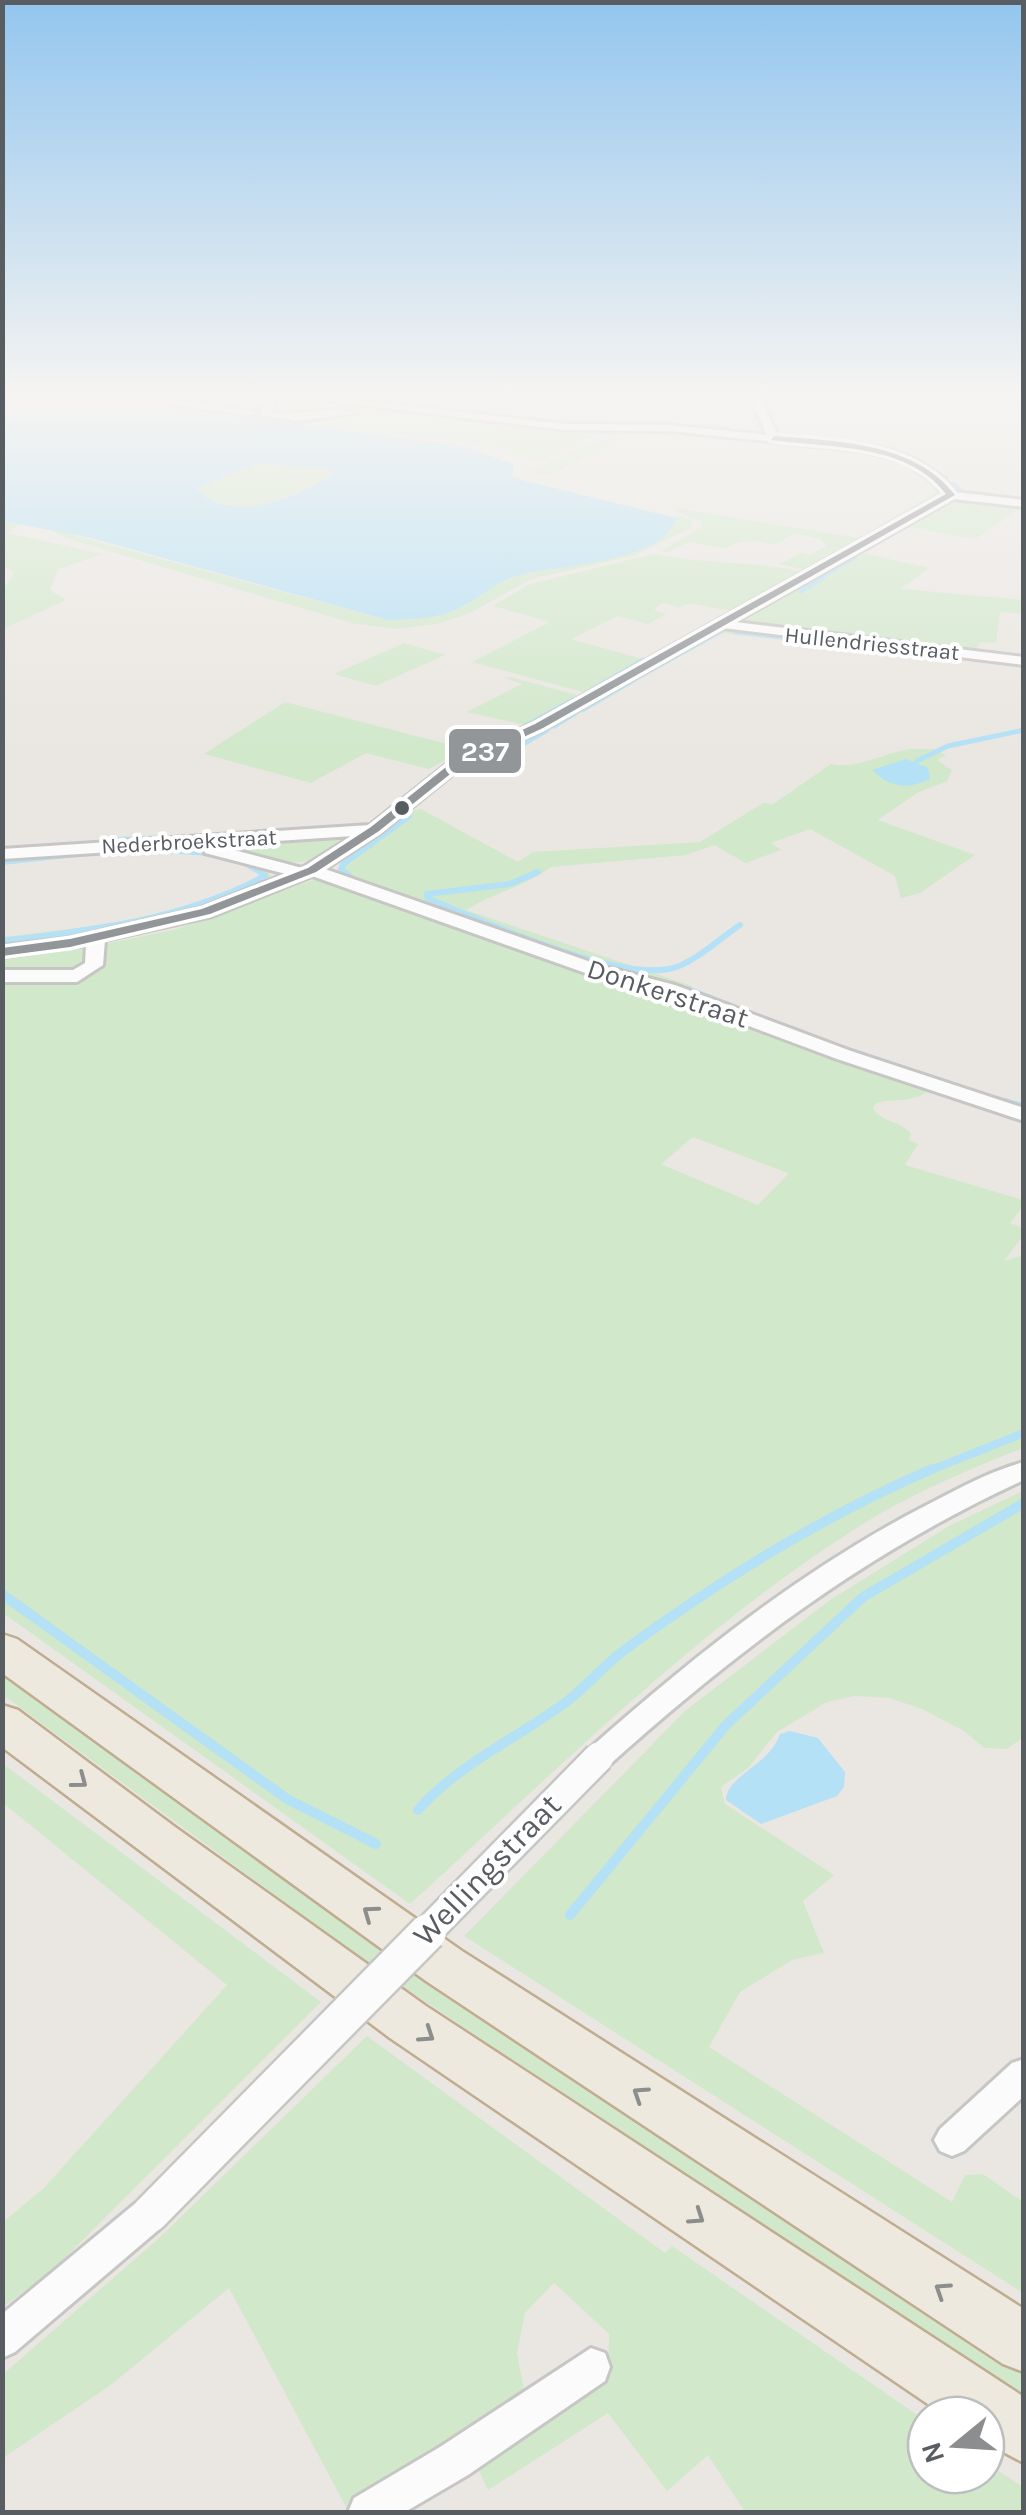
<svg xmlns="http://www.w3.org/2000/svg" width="1026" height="2515" font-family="Karla,sans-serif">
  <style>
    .green { fill: #d1e8cb; fill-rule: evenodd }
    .water { fill: #b4e1f6; fill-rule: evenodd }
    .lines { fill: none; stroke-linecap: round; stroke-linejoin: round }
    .stream-far4 { stroke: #b4e1f6; stroke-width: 4 }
    .stream-far3 { stroke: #b4e1f6; stroke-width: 5 }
    .stream-far2 { stroke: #b4e1f6; stroke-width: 6 }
    .stream-far1 { stroke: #b4e1f6; stroke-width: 8 }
    .stream { stroke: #b4e1f6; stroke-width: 10 }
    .canal { fill: #b4e1f6; fill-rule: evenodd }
    .minor-casing { stroke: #c6c6c5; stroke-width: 6 }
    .highway-casing { stroke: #c1ac90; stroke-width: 5 }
    .minor { fill: #fcfbfb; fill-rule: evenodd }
    .highway { fill: #eee9df; fill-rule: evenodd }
    .minor-bridge-far1-casing { stroke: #c6c6c5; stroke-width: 34; stroke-linecap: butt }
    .minor-bridge-casing { stroke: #c6c6c5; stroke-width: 41; stroke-linecap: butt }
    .minor-bridge-far1 { stroke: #fcfbfb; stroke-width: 29 }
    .minor-bridge { stroke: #fcfbfb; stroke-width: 36 }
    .bus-1-casing { stroke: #fff; stroke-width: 7 }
    .bus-1 { fill: #929699; fill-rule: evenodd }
    .oneway { stroke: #8c8e8e }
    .bus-dot { fill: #585d62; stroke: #fff; stroke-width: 4 }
    .labels { text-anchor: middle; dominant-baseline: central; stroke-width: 8; stroke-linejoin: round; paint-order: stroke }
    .far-street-label { font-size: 22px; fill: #585d62; stroke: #fff }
    .street-label { font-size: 28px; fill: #585d62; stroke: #fff }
    .near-street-label { font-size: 32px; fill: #585d62; stroke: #fff }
    .line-badge { stroke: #fff; stroke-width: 4 }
    .badge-label { font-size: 28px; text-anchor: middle; font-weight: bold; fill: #fff }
  </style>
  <rect width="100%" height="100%" fill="#eae7e2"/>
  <g class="green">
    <path d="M 3,395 L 267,395 L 604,432 L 540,462 L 494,446 L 127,401 L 35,405 L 3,427 Z"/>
    <path d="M 668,429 L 723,434 L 661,430 L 614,436 L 617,439 L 614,445 L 550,475 L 528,473 L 611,434 Z"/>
    <path d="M 857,450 L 895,457 L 941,487 L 943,495 L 811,571 L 779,564 L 800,553 L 810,555 L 826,546 L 820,539 L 794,533 L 775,545 C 756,541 741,538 725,549 L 689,542 L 668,552 L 661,551 L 703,526 L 699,520 L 676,512 L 680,509 L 860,538 L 936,492 C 918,466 887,456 857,450 Z"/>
    <path d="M 256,464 L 328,469 L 332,475 C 297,495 228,527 197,487 Z"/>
    <path d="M 957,500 L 1023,507 L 975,539 L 909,527 Z"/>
    <path d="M 674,515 L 691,520 L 693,527 L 633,556 L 531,579 L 472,612 L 441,623 L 397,629 L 355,624 L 65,538 L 50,529 L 388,620 L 466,605 L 488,587 L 518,575 L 609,559 L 670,532 L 676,518 Z"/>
    <path d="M 3,521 L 20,524 L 7,533 L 103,554 L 58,569 L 50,590 L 66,600 L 3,629 L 3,590 L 14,573 L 3,564 Z"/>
    <path d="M 858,552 L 929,568 L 901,589 L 1023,600 L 1023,614 L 1000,612 L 996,643 L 980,642 L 975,653 L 737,623 Z"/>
    <path d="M 654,554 C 705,565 756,560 806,573 C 786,584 758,607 735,610 C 716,612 697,599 680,607 L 662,603 L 654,610 L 666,614 L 648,624 L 618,616 L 571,639 L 646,660 L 597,689 L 583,692 L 472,662 L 550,622 L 493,606 L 530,584 Z"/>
    <path d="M 719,629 L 1023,662 L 1023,664 L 720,633 L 516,750 L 510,744 Z"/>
    <path d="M 404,643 L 445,655 L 376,686 L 334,674 Z"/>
    <path d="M 510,677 L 577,695 L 526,725 L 467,712 L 522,684 L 506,678 Z"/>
    <path d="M 285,702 L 466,749 L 429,769 L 366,753 L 311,783 L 204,754 Z"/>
    <path d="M 911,749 L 933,749 L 946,755 L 937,760 L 952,770 L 947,781 L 917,793 L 878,820 L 975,855 L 920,893 L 901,898 L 895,876 L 810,829 L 771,843 L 781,850 L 746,863 L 714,845 L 686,855 L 551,867 C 526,886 494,893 466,910 L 683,983 L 692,986 L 685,991 L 648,989 L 929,1091 C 911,1103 897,1098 876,1103 L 873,1109 C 882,1123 901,1120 911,1134 L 909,1140 L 918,1144 L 905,1165 L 1023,1200 L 1023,1207 L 1010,1223 L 1023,1228 L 1023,1236 L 1004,1261 L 1023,1255 L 1023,1448 C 965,1471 905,1496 852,1531 C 691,1634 551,1776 410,1904 L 3,1613 L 3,982 L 45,981 L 78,968 L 3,971 L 3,957 L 99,945 L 174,930 L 316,879 L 384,903 L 396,893 L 343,875 L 340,867 L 415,810 L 421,809 L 518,862 L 533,852 L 700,842 L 763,803 L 773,804 L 831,764 C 856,770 883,753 911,749 ZM 693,1137 L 788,1173 L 788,1174 L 758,1205 L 661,1164 Z"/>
    <path d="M 355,837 C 308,868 291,869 237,847 L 242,842 Z"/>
    <path d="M 160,847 C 184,849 259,855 271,876 L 269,881 C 186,920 92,936 3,947 L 2,937 C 73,929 203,916 260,875 C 200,835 72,857 3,863 L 3,859 Z"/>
    <path d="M 1023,1491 L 1023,1738 L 1006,1749 L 984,1748 L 964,1731 L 922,1709 L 889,1698 L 855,1696 L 827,1702 L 777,1732 L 748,1768 L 721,1787 L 725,1804 L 834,1875 L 803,1901 L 824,1953 L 792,1960 L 740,1992 L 709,2047 L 952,2202 L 965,2175 L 983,2174 L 1023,2202 L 1023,2293 L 464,1936 L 686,1710 L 830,1600 L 949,1526 Z"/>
    <path d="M 2,1671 L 375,1943 L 1023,2373 L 1023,2401 L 359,1957 L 3,1695 Z"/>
    <path d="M 2,1763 L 321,2002 L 52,2271 L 3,2307 L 3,2222 L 43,2189 L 227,1985 L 3,1803 Z"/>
    <path d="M 367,2036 L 665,2253 L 672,2246 L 926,2421 L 926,2475 L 986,2475 L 986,2463 L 1023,2487 L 1023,2512 L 745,2512 L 708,2455 L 667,2491 L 608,2413 L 488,2490 L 475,2462 L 608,2376 L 609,2334 L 554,2283 L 525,2313 L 517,2353 L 525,2396 L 346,2507 L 229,2288 L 112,2384 L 3,2458 L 2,2375 L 158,2239 Z"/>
  </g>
  <g class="water">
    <path d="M 79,400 L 127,401 L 461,446 L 514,464 L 512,476 L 522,480 L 676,518 C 666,563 553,565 516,576 C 493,583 483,596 463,606 C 439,619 414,619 388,620 L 91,538 L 3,521 L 3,427 L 15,411 L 35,405 ZM 256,464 L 328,469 L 332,475 C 299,496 228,526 197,488 Z"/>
    <path d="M 906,759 L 928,768 L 930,779 C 906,790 891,788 872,770 Z"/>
    <path d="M 790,1731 L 818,1738 L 845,1772 L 844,1787 L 837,1796 L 761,1824 L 726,1800 C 726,1776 769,1766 780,1734 Z"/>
  </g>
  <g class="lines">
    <g class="stream-far4">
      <path d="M 767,406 L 775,427"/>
      <path d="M 598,426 L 602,395"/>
      <path d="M 731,431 L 762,433 L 747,395"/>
      <path d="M 850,443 L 895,450 L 922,461"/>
      <path d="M 928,466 L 947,478"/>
      <path d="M 953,483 L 964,493"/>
      <path d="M 818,580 L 855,557"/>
    </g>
    <g class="stream-far3">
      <path d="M 801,591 L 822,578"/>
      <path d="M 735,632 L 949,656"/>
      <path d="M 640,676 L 721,631"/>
      <path d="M 593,689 L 643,660"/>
      <path d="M 582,710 L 634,680"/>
      <path d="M 527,725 L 573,700"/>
      <path d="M 554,726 L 574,714"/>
      <path d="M 516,748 L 547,730"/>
      <path d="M 479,760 L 495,753"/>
      <path d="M 917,761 L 948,746 L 1024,730"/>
    </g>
    <g class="stream-far2">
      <path d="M 118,840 L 168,838"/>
      <path d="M 2,862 L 85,853"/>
      <path d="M 538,872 L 510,884 L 427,894 L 427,898 C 480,920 614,980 669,969 C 692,965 720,938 740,925"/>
      <path d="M 350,876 L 341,869 L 343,864 L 409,816"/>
      <path d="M 2,941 C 93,930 184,920 265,876 C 235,848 177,851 138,850"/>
      <path d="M 688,989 L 731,1006"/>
      <path d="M 852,1051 L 962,1088"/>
      <path d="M 994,1099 L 1013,1104"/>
    </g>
    <g class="stream-far1">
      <path d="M 1004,1102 L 1024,1107"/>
      <path d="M 926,1472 L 1024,1433"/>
    </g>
    <g class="stream">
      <path d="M 2,1594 L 287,1799 L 376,1844"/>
      <path d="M 418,1810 C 460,1763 516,1739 566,1702 C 586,1687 602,1667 623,1651 C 718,1581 823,1516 932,1469"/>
      <path d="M 570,1915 L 726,1725 L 863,1597 L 1024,1503"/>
    </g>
    <path class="canal" d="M 44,395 L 70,395 L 2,408 L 2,401 Z"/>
    <g class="minor-casing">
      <g id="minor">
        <path d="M 38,395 L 2,403 L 2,397 Z"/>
        <path d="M 171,395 L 181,395 L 180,400 L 256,412 L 251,415 L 175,405 L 170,402 Z"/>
        <path d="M 223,395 L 271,401 L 276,406 L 271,412 L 277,414 L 341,409 L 357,413 L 297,421 L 260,415 L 264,405 Z"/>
        <path d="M 280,395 L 311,395 L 566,424 L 669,425 L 767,435 L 749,395 L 759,395 L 778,436 C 838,442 914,440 955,492 L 1024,500 L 1024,507 L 953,499 L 735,622 L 1024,657 L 1024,665 L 723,628 L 544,729 L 460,768 L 381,832 L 325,869 L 605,967 L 675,985 L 851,1051 L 1024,1108 L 1024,1121 L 837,1059 L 661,993 L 591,975 L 312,876 L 212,916 L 105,940 L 103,965 L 77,982 L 2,982 L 2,970 L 73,970 L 85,963 L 86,945 L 2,957 L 2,946 L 70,938 L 201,908 L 286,874 L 205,853 L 205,846 L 2,859 L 2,849 L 370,825 L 450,762 L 534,723 L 944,494 L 937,484 L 904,462 L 864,451 L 669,431 L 566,430 ZM 353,836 L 302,868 L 215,845 Z"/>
        <path d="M 1024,1462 L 1024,1480 C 868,1551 736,1651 609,1765 L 599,1768 L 589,1765 L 584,1757 L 589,1749 C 693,1657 801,1570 925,1506 C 956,1490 990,1471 1024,1462 Z"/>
        <path d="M 1024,2059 L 1024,2096 L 964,2151 L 952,2156 L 940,2151 L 934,2140 L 940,2129 L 1012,2063 Z"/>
        <path d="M 150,2197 L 163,2202 L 168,2214 L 163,2226 L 15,2352 L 2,2358 L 2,2314 L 137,2202 Z"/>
        <path d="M 591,2348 L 605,2353 L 610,2367 L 605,2381 L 468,2475 L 405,2512 L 348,2512 L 354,2498 L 440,2447 Z"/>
      </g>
    </g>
    <g class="highway-casing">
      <g id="highway">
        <path d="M 2,1634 L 17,1639 L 462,1951 L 1024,2309 L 1024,2372 L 1003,2364 L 426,1981 L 2,1673 Z"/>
        <path d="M 2,1705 L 18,1710 L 175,1827 L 426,2006 L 1024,2397 L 1024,2463 L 986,2443 L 986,2415 L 944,2415 L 390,2038 L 2,1747 Z"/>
      </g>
    </g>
    <use href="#minor" class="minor"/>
    <use href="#highway" class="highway"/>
    <g class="minor-bridge-far1-casing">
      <path id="minor-bridge-far1" d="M 425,1934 L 599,1757"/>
    </g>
    <g class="minor-bridge-casing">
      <path id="minor-bridge" d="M 150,2214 L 428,1932"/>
    </g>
    <use href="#minor-bridge-far1" class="minor-bridge-far1"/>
    <use href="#minor-bridge" class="minor-bridge"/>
    <g class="bus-1-casing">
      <path id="bus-1" d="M 774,436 C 835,441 915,442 955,495 L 543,728 L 459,767 L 379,831 L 316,872 L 210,914 L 70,947 L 2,956 L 2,948 L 70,939 L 202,909 L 308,868 L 371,827 L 451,763 L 535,724 L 946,494 C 907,443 830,448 771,440 Z"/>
    </g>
    <use href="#bus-1" class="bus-1"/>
  </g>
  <defs><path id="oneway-chevron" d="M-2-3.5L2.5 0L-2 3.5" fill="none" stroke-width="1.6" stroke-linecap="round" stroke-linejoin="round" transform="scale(2.5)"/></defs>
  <g class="oneway">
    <use href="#oneway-chevron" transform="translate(80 1781) rotate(37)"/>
    <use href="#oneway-chevron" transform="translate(370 1913) rotate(-144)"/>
    <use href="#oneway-chevron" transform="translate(427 2035) rotate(34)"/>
    <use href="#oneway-chevron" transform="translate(640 2094) rotate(-147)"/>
    <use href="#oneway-chevron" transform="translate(697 2217) rotate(34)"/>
    <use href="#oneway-chevron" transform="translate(942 2290) rotate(-147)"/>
  </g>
  <linearGradient id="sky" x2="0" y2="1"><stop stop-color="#93c6ee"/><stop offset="0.53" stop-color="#f6f4f2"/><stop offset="1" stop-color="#f6f4f2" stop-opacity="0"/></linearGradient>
  <rect width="1026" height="747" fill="url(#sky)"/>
  <circle class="bus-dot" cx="402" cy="808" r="9"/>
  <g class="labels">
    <g class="far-street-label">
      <text transform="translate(872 644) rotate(6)">Hullendriesstraat</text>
      <text transform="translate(189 842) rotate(-3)">Nederbroekstraat</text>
    </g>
    <g class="street-label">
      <text transform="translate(668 993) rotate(18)">Donkerstraat</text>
    </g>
    <g class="near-street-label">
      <text transform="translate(487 1870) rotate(-46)">Wellingstraat</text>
    </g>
  </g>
  <rect class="line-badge" x="447" y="727" width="76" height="48" rx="10" fill="#929699"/>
  <g class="badge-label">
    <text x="485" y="761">237</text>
  </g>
  <rect width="1026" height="2515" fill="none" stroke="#585d62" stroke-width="10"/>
  <g transform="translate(956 2445) rotate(252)"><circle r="48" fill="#ffffff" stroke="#bcbec0" stroke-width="2.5"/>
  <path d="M0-8L18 38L0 25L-18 38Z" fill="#8b8d8f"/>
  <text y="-15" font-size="28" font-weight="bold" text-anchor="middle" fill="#585d62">N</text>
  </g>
</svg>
